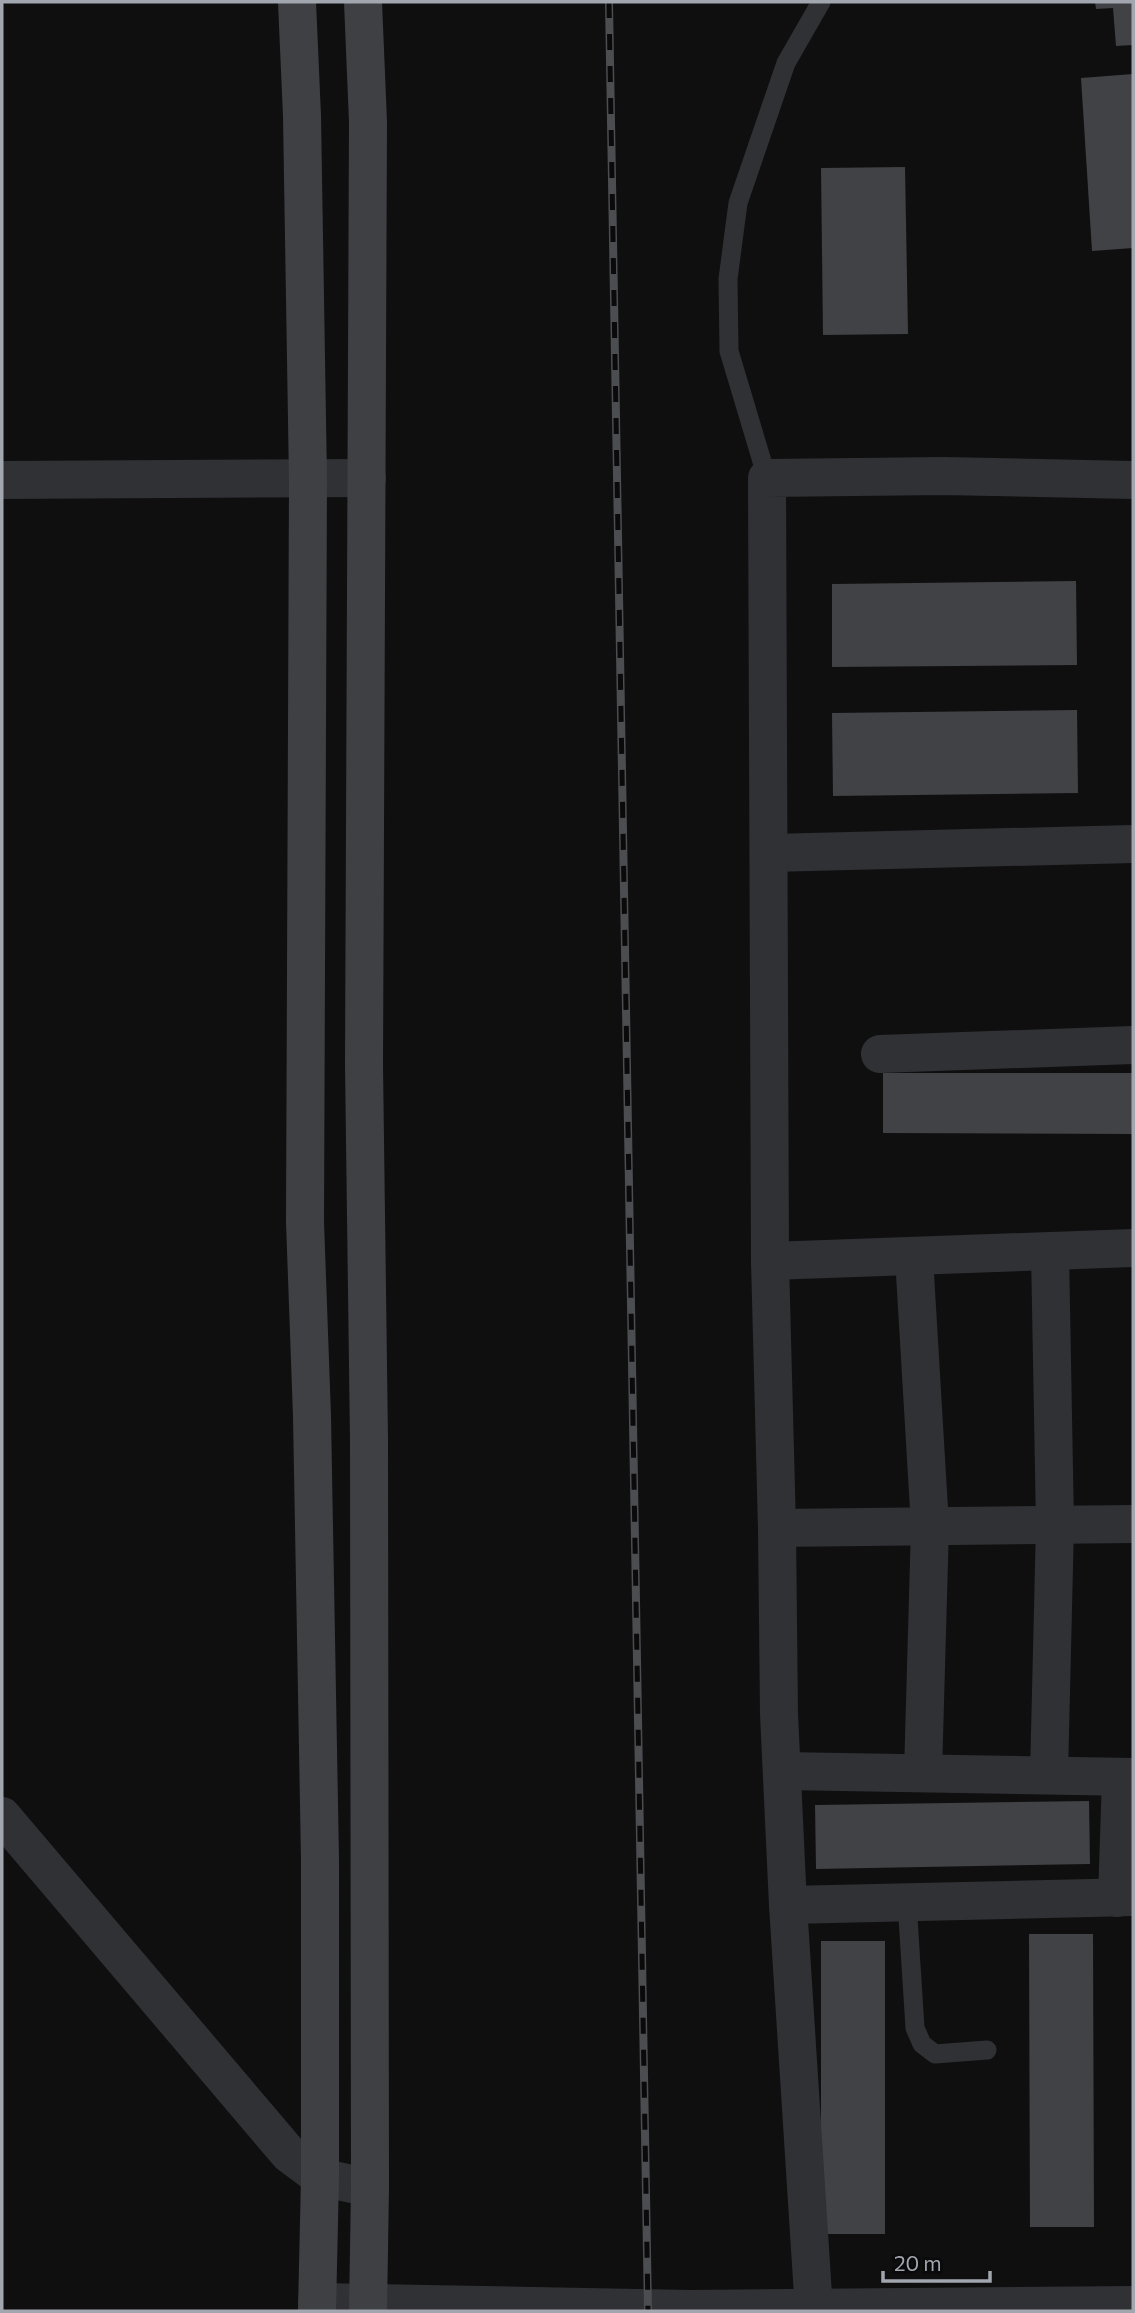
<svg xmlns="http://www.w3.org/2000/svg" width="1135" height="2313" font-family="Commissioner,sans-serif">
  <style>
    .building { fill: #414245 }
    .lines { fill: none; stroke-linecap: round; stroke-linejoin: round }
    .service { stroke: #303135; stroke-width: 19 }
    .minor { stroke: #303135; stroke-width: 38 }
    .secondary { stroke: #3f4044; stroke-width: 38 }
    .rail-casing { stroke: #4c4d51; stroke-width: 8 }
    .rail { stroke: #0a0a0b; stroke-width: 5; stroke-dasharray: 16; stroke-linecap: butt }
  </style>
  <rect width="100%" height="100%" fill="#0f0f10"/>
  <g class="building">
    <path d="M 1095,2 L 1133,2 L 1133,45 L 1116,46 L 1113,8 L 1096,9 Z"/>
    <path d="M 1133,74 L 1133,248 L 1092,251 L 1081,78 Z"/>
    <path d="M 905,167 L 908,334 L 823,335 L 821,168 Z"/>
    <path d="M 1076,581 L 1077,665 L 832,667 L 832,584 Z"/>
    <path d="M 1077,710 L 1078,793 L 833,796 L 832,713 Z"/>
    <path d="M 883,1073 L 1133,1073 L 1133,1134 L 883,1133 Z"/>
    <path d="M 1089,1801 L 1090,1864 L 816,1869 L 815,1805 Z"/>
    <path d="M 1029,1934 L 1093,1934 L 1094,2227 L 1030,2227 Z"/>
    <rect x="821" y="1941" width="64" height="293"/>
  </g>
  <g class="lines">
    <g class="service">
      <path d="M 767,478 L 729,351 L 728,279 L 738,203 L 786,63 L 821,2"/>
      <path d="M 907,1902 L 915,2028 L 922,2044 L 935,2054 L 987,2050"/>
    </g>
    <g class="minor">
      <path d="M 2,480 L 367,478"/>
      <path d="M 770,853 L 1133,844"/>
      <path d="M 880,1054 L 1133,1045"/>
      <path d="M 914,1257 L 930,1526 L 923,1773"/>
      <path d="M 770,1261 L 1133,1248"/>
      <path d="M 777,1528 L 1133,1524"/>
      <path d="M 782,1771 L 1133,1777"/>
      <path d="M 1049,1775 L 1055,1525 L 1050,1251"/>
      <path d="M 2,1816 L 289,2154 L 320,2177 L 370,2188"/>
      <path d="M 1117,1898 L 1121,1777"/>
      <path d="M 788,1905 L 1133,1897"/>
      <path d="M 317,2302 L 690,2309 L 1133,2305"/>
      <path d="M 814,2311 L 788,1905 L 779,1714 L 777,1528 L 770,1261 L 767,478 L 944,476 L 1133,480"/>
    </g>
    <g class="secondary">
      <path d="M 297,2 L 302,116 L 308,480 L 305,1222 L 312,1416 L 320,1860 L 320,2177 L 317,2311"/>
      <path d="M 363,2 L 368,122 L 364,1065 L 369,1440 L 370,2188 L 368,2311"/>
    </g>
    <g class="rail-casing">
      <path id="rail" d="M 609,2 L 648,2311"/>
    </g>
    <use href="#rail" class="rail"/>
  </g>
  <rect width="1135" height="2313" fill="none" stroke="#a2a6af" stroke-width="7"/>
  <path d="M883 2271v10h107v-10" fill="none" stroke="#a2a6af" stroke-width="3.5"/>
  <text x="894" y="2271" font-size="21" fill="#a2a6af" stroke="#0a0a0b" stroke-width="5" paint-order="stroke">20 m</text>
</svg>
